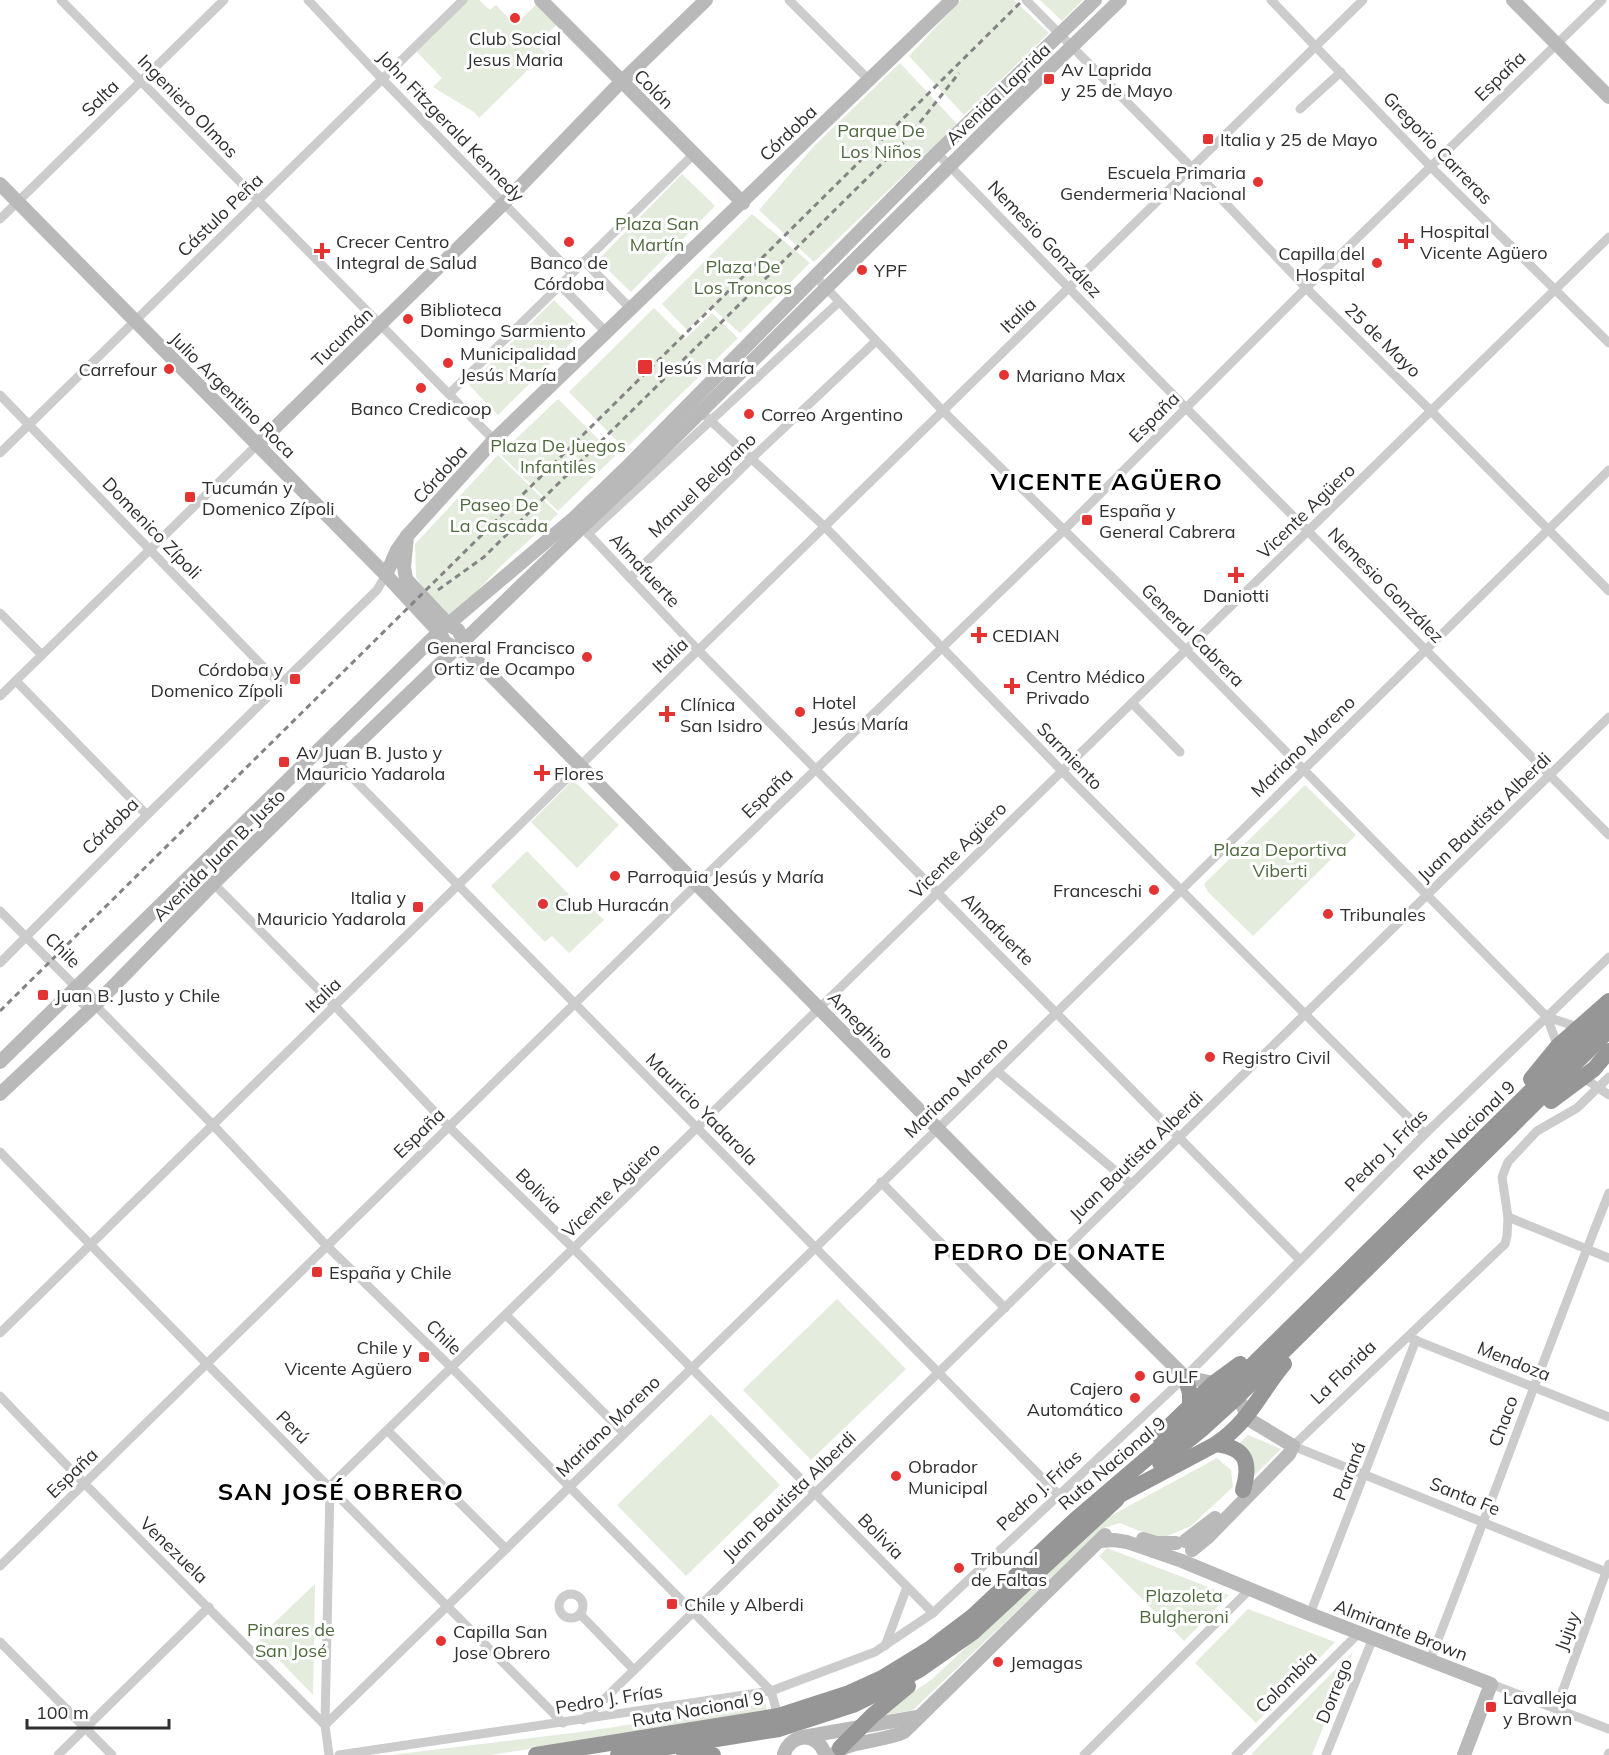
<svg xmlns="http://www.w3.org/2000/svg" width="1609" height="1755" font-family="Mulish,sans-serif">
  <style>
    .green { fill: #e4ecdd }
    .lines { fill: none; stroke-linecap: round; stroke-linejoin: round }
    .street { stroke: #ccc; stroke-width: 9 }
    .secondary { stroke: #b9b9b9; stroke-width: 14 }
    .highway { stroke: #969696; stroke-width: 16 }
    .rail { stroke: #848484; stroke-width: 3; stroke-dasharray: 6 4.5; stroke-linecap: butt }
    .poi-dot { fill: #e33433; stroke: #fff; stroke-width: 2 }
    .labels { text-anchor: middle; dominant-baseline: central; stroke-width: 6; stroke-linejoin: round; paint-order: stroke }
    .poi-label { font-size: 18px; fill: #2f2f2f; stroke: #fff; text-anchor: start }
    .street-label { font-size: 18px; fill: #2f2f2f; stroke: #fff }
    .park-label { font-size: 18px; fill: #4f6a3d; stroke: #fff }
    .district-label { font-size: 24px; font-weight: bold; letter-spacing: 1.5px; fill: #000; stroke: #fff }
  </style>
  <rect width="100%" height="100%" fill="#fff"/>
  <g class="green">
    <path d="M 463,0 L 479,0 L 490,10 L 496,5 L 515,25 L 541,0 L 561,21 L 536,43 L 545,53 L 479,118 L 474,112 L 433,87 L 442,78 L 414,49 Z"/>
    <path d="M 961,0 L 1014,0 L 1049,33 L 964,115 L 909,56 Z"/>
    <path d="M 1040,0 L 1083,0 L 1062,21 Z"/>
    <path d="M 900,63 L 957,124 L 814,262 L 759,210 L 815,145 Z"/>
    <path d="M 682,174 L 715,206 L 631,292 L 598,260 Z"/>
    <path d="M 752,214 L 810,263 L 740,333 L 711,307 L 687,330 L 662,304 Z"/>
    <path d="M 554,300 L 584,330 L 498,415 L 469,385 Z"/>
    <path d="M 654,308 L 685,339 L 712,313 L 738,338 L 625,449 L 569,392 Z"/>
    <path d="M 558,399 L 615,456 L 558,511 L 500,454 Z"/>
    <path d="M 498,455 L 558,514 L 501,566 L 450,619 L 427,594 L 416,577 L 415,544 Z"/>
    <path d="M 573,780 L 619,825 L 577,868 L 531,822 Z"/>
    <path d="M 1305,785 L 1356,835 L 1253,936 L 1208,892 L 1204,884 Z"/>
    <path d="M 527,851 L 580,906 L 585,901 L 604,920 L 569,953 L 552,936 L 545,942 L 491,886 Z"/>
    <path d="M 837,1299 L 906,1369 L 811,1460 L 743,1390 Z"/>
    <path d="M 711,1414 L 780,1485 L 686,1576 L 617,1505 Z"/>
    <path d="M 1248,1435 L 1281,1449 L 1255,1475 L 1239,1444 Z"/>
    <path d="M 1217,1458 L 1231,1470 L 1233,1487 L 1191,1526 L 1160,1539 L 1120,1523 L 1104,1528 L 913,1710 L 876,1717 L 931,1680 L 1103,1520 Z"/>
    <path d="M 1107,1548 L 1229,1595 L 1184,1641 L 1099,1556 Z"/>
    <path d="M 315,1584 L 313,1695 L 258,1638 Z"/>
    <path d="M 1248,1609 L 1335,1642 L 1256,1723 L 1195,1663 Z"/>
    <path d="M 1353,1652 L 1312,1755 L 1251,1755 L 1260,1745 Z"/>
    <path d="M 766,1704 L 767,1713 L 490,1755 L 391,1755 L 581,1732 Z"/>
  </g>
  <g class="lines">
    <g class="street">
      <path d="M 61,0 L 494,440"/>
      <path d="M 308,0 L 382,79 L 572,273"/>
      <path d="M 789,0 L 869,80"/>
      <path d="M 1026,0 L 1192,168 L 1306,288 L 1431,411 L 1609,591"/>
      <path d="M 1271,0 L 1431,167 L 1609,343"/>
      <path d="M 1300,109 L 1341,72"/>
      <path d="M 937,153 L 1186,408 L 1609,835"/>
      <path d="M 0,219 L 224,0"/>
      <path d="M 584,261 L 630,308"/>
      <path d="M 815,276 L 943,411 L 1186,650 L 1547,1017 L 1558,1047"/>
      <path d="M 560,285 L 606,332"/>
      <path d="M 449,394 L 694,154"/>
      <path d="M 0,395 L 280,684"/>
      <path d="M 698,409 L 825,527 L 1062,771 L 1425,1134"/>
      <path d="M 0,453 L 463,0"/>
      <path d="M 580,525 L 698,650 L 1300,1260"/>
      <path d="M 588,534 L 839,302"/>
      <path d="M 630,578 L 751,459 L 876,341"/>
      <path d="M 0,613 L 42,655"/>
      <path d="M 16,681 L 147,815"/>
      <path d="M 0,696 L 257,445"/>
      <path d="M 1132,703 L 1180,752"/>
      <path d="M 322,747 L 1058,1494"/>
      <path d="M 198,868 L 335,1006 L 449,1127 L 574,1249 L 933,1613"/>
      <path d="M 0,911 L 76,987 C 87,989 93,994 95,1005 L 213,1125 L 327,1246 L 452,1368 L 771,1691 L 778,1716"/>
      <path d="M 0,963 L 147,815 L 377,590 L 386,575"/>
      <path d="M 76,987 L 74,996 L 85,1006 L 95,1005"/>
      <path d="M 1547,1017 L 1578,1027"/>
      <path d="M 997,1071 L 1131,1184"/>
      <path d="M 1581,1076 L 1609,1095"/>
      <path d="M 1609,1077 L 1577,1108 L 1537,1131 L 1508,1162 L 1502,1177 L 1508,1217 L 1507,1236 L 1505,1244 L 1293,1446 L 1609,1573"/>
      <path d="M 0,1152 L 207,1364 L 563,1723"/>
      <path d="M 881,1182 L 1005,1308"/>
      <path d="M 1508,1217 L 1609,1258"/>
      <path d="M 506,1315 L 624,1433"/>
      <path d="M 0,1333 L 1363,0"/>
      <path d="M 1412,1339 L 1609,1417"/>
      <path d="M 0,1396 C 106,1508 217,1616 325,1725"/>
      <path d="M 388,1431 L 506,1549"/>
      <path d="M 0,1566 L 697,884 L 1063,531 L 1306,288 L 1602,0"/>
      <circle cx="571" cy="1606" r="12"/>
      <path d="M 580,1614 L 634,1670"/>
      <path d="M 1310,1614 L 1416,1340"/>
      <path d="M 0,1642 L 112,1755"/>
      <path d="M 885,1646 L 907,1587"/>
      <path d="M 1430,1660 C 1491,1505 1547,1348 1609,1193"/>
      <path d="M 1491,1684 L 1609,1729"/>
      <path d="M 1556,1709 L 1609,1564"/>
      <path d="M 583,1720 L 1609,717"/>
      <path d="M 325,1725 L 997,1071 L 1609,470"/>
      <path d="M 58,1755 L 209,1607"/>
      <path d="M 329,1755 L 325,1725 L 330,1487 L 334,1482 L 1609,237"/>
      <path d="M 339,1755 L 771,1691 L 875,1652 L 933,1613 L 1185,1377 L 1425,1134 L 1609,957"/>
      <path d="M 1084,1755 L 1250,1589"/>
      <path d="M 1236,1755 L 1359,1633"/>
      <path d="M 1326,1755 L 1373,1638"/>
      <path d="M 1608,1755 L 1609,1753"/>
    </g>
    <g class="secondary">
      <path d="M 541,0 L 743,203"/>
      <path d="M 1513,0 L 1609,97"/>
      <path d="M 0,184 L 386,575 L 439,632 L 445,642 L 461,651"/>
      <path d="M 257,445 L 503,204 L 616,87 L 706,0"/>
      <path d="M 407,536 L 404,567 L 406,579 L 448,624 L 458,630 L 473,657 L 1060,1253 L 1185,1377 L 1214,1383 L 1227,1390 L 1242,1405 L 1250,1420 L 1293,1446"/>
      <path d="M 386,575 L 397,550 L 407,536 L 494,440 L 952,0"/>
      <path d="M 0,1062 L 439,632 L 574,518 L 629,465 L 937,153 L 1095,0"/>
      <path d="M 0,1094 L 95,1005 L 214,883 L 337,763 L 582,527 L 638,474 L 1001,115 L 1120,0"/>
      <path d="M 1143,1539 L 1156,1543 L 1176,1543"/>
      <path d="M 1100,1541 L 1114,1540 L 1127,1542 L 1182,1561 L 1310,1614 L 1491,1684 L 1464,1755"/>
      <path d="M 1185,1541 L 1215,1518"/>
      <path d="M 1192,1550 L 1208,1537 L 1289,1454 L 1293,1446"/>
      <path d="M 803,1737 L 917,1717"/>
      <path d="M 784,1754 C 791,1732 819,1732 825,1755"/>
      <path d="M 833,1755 C 848,1740 883,1742 904,1732 L 1105,1535"/>
    </g>
    <g class="highway">
      <path d="M 1531,1079 L 1558,1046 L 1609,1001"/>
      <path d="M 1551,1101 L 1594,1069 L 1609,1051"/>
      <path d="M 1185,1377 L 1190,1393 L 1190,1406"/>
      <path d="M 1159,1436 L 1214,1383 L 1240,1364"/>
      <path d="M 1216,1444 C 1247,1448 1251,1463 1243,1490"/>
      <path d="M 1160,1463 L 1202,1429 L 1236,1398 L 1609,1030"/>
      <path d="M 1120,1495 L 1216,1444 C 1250,1421 1259,1394 1284,1364"/>
      <path d="M 840,1748 L 873,1715 L 908,1686"/>
      <path d="M 684,1752 L 713,1755"/>
      <path d="M 536,1755 L 778,1716 L 849,1693 L 882,1678 L 931,1648 L 972,1617 L 1076,1519 L 1227,1390 L 1609,1014"/>
      <path d="M 618,1755 L 779,1729 L 853,1705 L 873,1695 L 919,1670 L 972,1633 L 1117,1499"/>
    </g>
    <g class="rail">
      <path d="M 438,590 L 484,557 L 853,192 L 906,140 L 959,73"/>
      <path d="M 0,1011 L 1023,0"/>
    </g>
  </g>
  <g class="poi-dot">
    <circle cx="515" cy="18" r="6"/>
    <rect x="1043" y="73" width="12" height="12" rx="3"/>
    <rect x="1202" y="133" width="12" height="12" rx="3"/>
    <circle cx="1258" cy="182" r="6"/>
    <path d="M1403 232h6v6h6v6h-6v6h-6v-6h-6v-6h6z"/>
    <circle cx="569" cy="242" r="6"/>
    <path d="M319 242h6v6h6v6h-6v6h-6v-6h-6v-6h6z"/>
    <circle cx="1377" cy="263" r="6"/>
    <circle cx="862" cy="270" r="6"/>
    <circle cx="408" cy="319" r="6"/>
    <circle cx="448" cy="363" r="6"/>
    <rect x="637" y="359" width="16" height="16" rx="3"/>
    <circle cx="169" cy="369" r="6"/>
    <circle cx="1004" cy="375" r="6"/>
    <circle cx="421" cy="388" r="6"/>
    <circle cx="749" cy="414" r="6"/>
    <rect x="184" y="491" width="12" height="12" rx="3"/>
    <rect x="1081" y="514" width="12" height="12" rx="3"/>
    <path d="M1233 566h6v6h6v6h-6v6h-6v-6h-6v-6h6z"/>
    <path d="M976 626h6v6h6v6h-6v6h-6v-6h-6v-6h6z"/>
    <circle cx="587" cy="657" r="6"/>
    <rect x="289" y="673" width="12" height="12" rx="3"/>
    <path d="M1009 677h6v6h6v6h-6v6h-6v-6h-6v-6h6z"/>
    <circle cx="800" cy="712" r="6"/>
    <path d="M664 705h6v6h6v6h-6v6h-6v-6h-6v-6h6z"/>
    <rect x="278" y="756" width="12" height="12" rx="3"/>
    <path d="M539 764h6v6h6v6h-6v6h-6v-6h-6v-6h6z"/>
    <circle cx="615" cy="876" r="6"/>
    <circle cx="1154" cy="890" r="6"/>
    <circle cx="543" cy="904" r="6"/>
    <rect x="412" y="901" width="12" height="12" rx="3"/>
    <circle cx="1328" cy="914" r="6"/>
    <rect x="37" y="989" width="12" height="12" rx="3"/>
    <circle cx="1210" cy="1057" r="6"/>
    <rect x="311" y="1266" width="12" height="12" rx="3"/>
    <rect x="418" y="1351" width="12" height="12" rx="3"/>
    <circle cx="1140" cy="1376" r="6"/>
    <circle cx="1135" cy="1398" r="6"/>
    <circle cx="896" cy="1476" r="6"/>
    <circle cx="959" cy="1568" r="6"/>
    <rect x="666" y="1598" width="12" height="12" rx="3"/>
    <circle cx="441" cy="1641" r="6"/>
    <circle cx="998" cy="1662" r="6"/>
    <rect x="1485" y="1701" width="12" height="12" rx="3"/>
  </g>
  <g class="labels">
    <g class="poi-label">
      <text x="515" y="38" text-anchor="middle">Club Social<tspan x="515" dy="21">Jesus Maria</tspan></text>
      <text x="1061" y="69">Av Laprida<tspan x="1061" dy="21">y 25 de Mayo</tspan></text>
      <text x="1220" y="139">Italia y 25 de Mayo</text>
      <text x="1246" y="172" text-anchor="end">Escuela Primaria<tspan x="1246" dy="21">Gendermeria Nacional</tspan></text>
      <text x="1420" y="231">Hospital<tspan x="1420" dy="21">Vicente Agüero</tspan></text>
      <text x="336" y="241">Crecer Centro<tspan x="336" dy="21">Integral de Salud</tspan></text>
      <text x="1365" y="253" text-anchor="end">Capilla del<tspan x="1365" dy="21">Hospital</tspan></text>
      <text x="569" y="262" text-anchor="middle">Banco de<tspan x="569" dy="21">Córdoba</tspan></text>
      <text x="874" y="270">YPF</text>
      <text x="420" y="309">Biblioteca<tspan x="420" dy="21">Domingo Sarmiento</tspan></text>
      <text x="460" y="353">Municipalidad<tspan x="460" dy="21">Jesús María</tspan></text>
      <text x="658" y="367">Jesús María</text>
      <text x="157" y="369" text-anchor="end">Carrefour</text>
      <text x="1016" y="375">Mariano Max</text>
      <text x="421" y="408" text-anchor="middle">Banco Credicoop</text>
      <text x="761" y="414">Correo Argentino</text>
      <text x="202" y="487">Tucumán y<tspan x="202" dy="21">Domenico Zípoli</tspan></text>
      <text x="1099" y="510">España y<tspan x="1099" dy="21">General Cabrera</tspan></text>
      <text x="1236" y="595" text-anchor="middle">Daniotti</text>
      <text x="992" y="635">CEDIAN</text>
      <text x="575" y="647" text-anchor="end">General Francisco<tspan x="575" dy="21">Ortiz de Ocampo</tspan></text>
      <text x="283" y="669" text-anchor="end">Córdoba y<tspan x="283" dy="21">Domenico Zípoli</tspan></text>
      <text x="1026" y="676">Centro Médico<tspan x="1026" dy="21">Privado</tspan></text>
      <text x="812" y="702">Hotel<tspan x="812" dy="21">Jesús María</tspan></text>
      <text x="680" y="704">Clínica<tspan x="680" dy="21">San Isidro</tspan></text>
      <text x="296" y="752">Av Juan B. Justo y<tspan x="296" dy="21">Mauricio Yadarola</tspan></text>
      <text x="554" y="773">Flores</text>
      <text x="627" y="876">Parroquia Jesús y María</text>
      <text x="1142" y="890" text-anchor="end">Franceschi</text>
      <text x="406" y="897" text-anchor="end">Italia y<tspan x="406" dy="21">Mauricio Yadarola</tspan></text>
      <text x="555" y="904">Club Huracán</text>
      <text x="1340" y="914">Tribunales</text>
      <text x="55" y="995">Juan B. Justo y Chile</text>
      <text x="1222" y="1057">Registro Civil</text>
      <text x="329" y="1272">España y Chile</text>
      <text x="412" y="1347" text-anchor="end">Chile y<tspan x="412" dy="21">Vicente Agüero</tspan></text>
      <text x="1152" y="1376">GULF</text>
      <text x="1123" y="1388" text-anchor="end">Cajero<tspan x="1123" dy="21">Automático</tspan></text>
      <text x="908" y="1466">Obrador<tspan x="908" dy="21">Municipal</tspan></text>
      <text x="971" y="1558">Tribunal<tspan x="971" dy="21">de Faltas</tspan></text>
      <text x="684" y="1604">Chile y Alberdi</text>
      <text x="453" y="1631">Capilla San<tspan x="453" dy="21">Jose Obrero</tspan></text>
      <text x="1010" y="1662">Jemagas</text>
      <text x="1503" y="1697">Lavalleja<tspan x="1503" dy="21">y Brown</tspan></text>
    </g>
    <g class="street-label">
      <text transform="translate(1500 76) rotate(-44)">España</text>
      <text transform="translate(654 89) rotate(45)">Colón</text>
      <text transform="translate(998 94) rotate(-44)">Avenida Laprida</text>
      <text transform="translate(100 98) rotate(-44)">Salta</text>
      <text transform="translate(188 106) rotate(46)">Ingeniero Olmos</text>
      <text transform="translate(451 126) rotate(46)">John Fitzgerald Kennedy</text>
      <text transform="translate(788 133) rotate(-44)">Córdoba</text>
      <text transform="translate(1438 148) rotate(46)">Gregorio Carreras</text>
      <text transform="translate(220 215) rotate(-44)">Cástulo Peña</text>
      <text transform="translate(1045 239) rotate(46)">Nemesio González</text>
      <text transform="translate(1018 315) rotate(-44)">Italia</text>
      <text transform="translate(342 337) rotate(-44)">Tucumán</text>
      <text transform="translate(1383 340) rotate(44)">25 de Mayo</text>
      <text transform="translate(233 395) rotate(45)">Julio Argentino Roca</text>
      <text transform="translate(1154 417) rotate(-45)">España</text>
      <text transform="translate(440 474) rotate(-48)">Córdoba</text>
      <text transform="translate(702 485) rotate(-44)">Manuel Belgrano</text>
      <text transform="translate(1306 511) rotate(-44)">Vicente Agüero</text>
      <text transform="translate(152 528) rotate(46)">Domenico Zípoli</text>
      <text transform="translate(645 570) rotate(47)">Almafuerte</text>
      <text transform="translate(1386 585) rotate(45)">Nemesio González</text>
      <text transform="translate(1193 635) rotate(45)">General Cabrera</text>
      <text transform="translate(670 655) rotate(-44)">Italia</text>
      <text transform="translate(1303 746) rotate(-44)">Mariano Moreno</text>
      <text transform="translate(1070 756) rotate(46)">Sarmiento</text>
      <text transform="translate(767 793) rotate(-44)">España</text>
      <text transform="translate(1484 817) rotate(-44)">Juan Bautista Alberdi</text>
      <text transform="translate(110 826) rotate(-45)">Córdoba</text>
      <text transform="translate(958 850) rotate(-45)">Vicente Agüero</text>
      <text transform="translate(219 855) rotate(-45)">Avenida Juan B. Justo</text>
      <text transform="translate(998 929) rotate(45)">Almafuerte</text>
      <text transform="translate(63 950) rotate(45)">Chile</text>
      <text transform="translate(323 995) rotate(-44)">Italia</text>
      <text transform="translate(861 1025) rotate(46)">Ameghino</text>
      <text transform="translate(956 1087) rotate(-44)">Mariano Moreno</text>
      <text transform="translate(702 1109) rotate(45)">Mauricio Yadarola</text>
      <text transform="translate(1464 1130) rotate(-44)">Ruta Nacional 9</text>
      <text transform="translate(419 1133) rotate(-44)">España</text>
      <text transform="translate(1386 1150) rotate(-45)">Pedro J. Frías</text>
      <text transform="translate(1136 1156) rotate(-44)">Juan Bautista Alberdi</text>
      <text transform="translate(611 1190) rotate(-44)">Vicente Agüero</text>
      <text transform="translate(539 1191) rotate(44)">Bolivia</text>
      <text transform="translate(444 1337) rotate(44)">Chile</text>
      <text transform="translate(1514 1361) rotate(22)">Mendoza</text>
      <text transform="translate(1343 1372) rotate(-44)">La Florida</text>
      <text transform="translate(1503 1421) rotate(-70)">Chaco</text>
      <text transform="translate(608 1426) rotate(-44)">Mariano Moreno</text>
      <text transform="translate(293 1427) rotate(45)">Perú</text>
      <text transform="translate(1112 1463) rotate(-40)">Ruta Nacional 9</text>
      <text transform="translate(1349 1471) rotate(-69)">Paraná</text>
      <text transform="translate(72 1473) rotate(-44)">España</text>
      <text transform="translate(1039 1490) rotate(-43)">Pedro J. Frías</text>
      <text transform="translate(789 1496) rotate(-44)">Juan Bautista Alberdi</text>
      <text transform="translate(1465 1496) rotate(22)">Santa Fe</text>
      <text transform="translate(881 1536) rotate(45)">Bolivia</text>
      <text transform="translate(174 1550) rotate(44)">Venezuela</text>
      <text transform="translate(1401 1630) rotate(21)">Almirante Brown</text>
      <text transform="translate(1567 1631) rotate(-70)">Jujuy</text>
      <text transform="translate(1286 1682) rotate(-45)">Colombia</text>
      <text transform="translate(1334 1691) rotate(-68)">Dorrego</text>
      <text transform="translate(609 1699) rotate(-9)">Pedro J. Frías</text>
      <text transform="translate(698 1709) rotate(-10)">Ruta Nacional 9</text>
    </g>
    <g class="park-label">
      <text x="881" y="130">Parque De<tspan x="881" dy="21">Los Niños</tspan></text>
      <text x="657" y="223">Plaza San<tspan x="657" dy="21">Martín</tspan></text>
      <text x="743" y="266">Plaza De<tspan x="743" dy="21">Los Troncos</tspan></text>
      <text x="558" y="445">Plaza De Juegos<tspan x="558" dy="21">Infantiles</tspan></text>
      <text x="499" y="504">Paseo De<tspan x="499" dy="21">La Cascada</tspan></text>
      <text x="1280" y="849">Plaza Deportiva<tspan x="1280" dy="21">Viberti</tspan></text>
      <text x="1184" y="1595">Plazoleta<tspan x="1184" dy="21">Bulgheroni</tspan></text>
      <text x="291" y="1629">Pinares de<tspan x="291" dy="21">San José</tspan></text>
    </g>
    <g class="district-label">
      <text x="1107" y="481">VICENTE AGÜERO</text>
      <text x="1050" y="1251">PEDRO DE ONATE</text>
      <text x="341" y="1491">SAN JOSÉ OBRERO</text>
    </g>
  </g>
  <path d="M27 1719v9h142v-9" fill="none" stroke="#2f2f2f" stroke-width="3"/>
  <text x="36" y="1719" font-size="18" fill="#2f2f2f" stroke="#ffffff" stroke-width="4.5" paint-order="stroke">100 m</text>
</svg>
